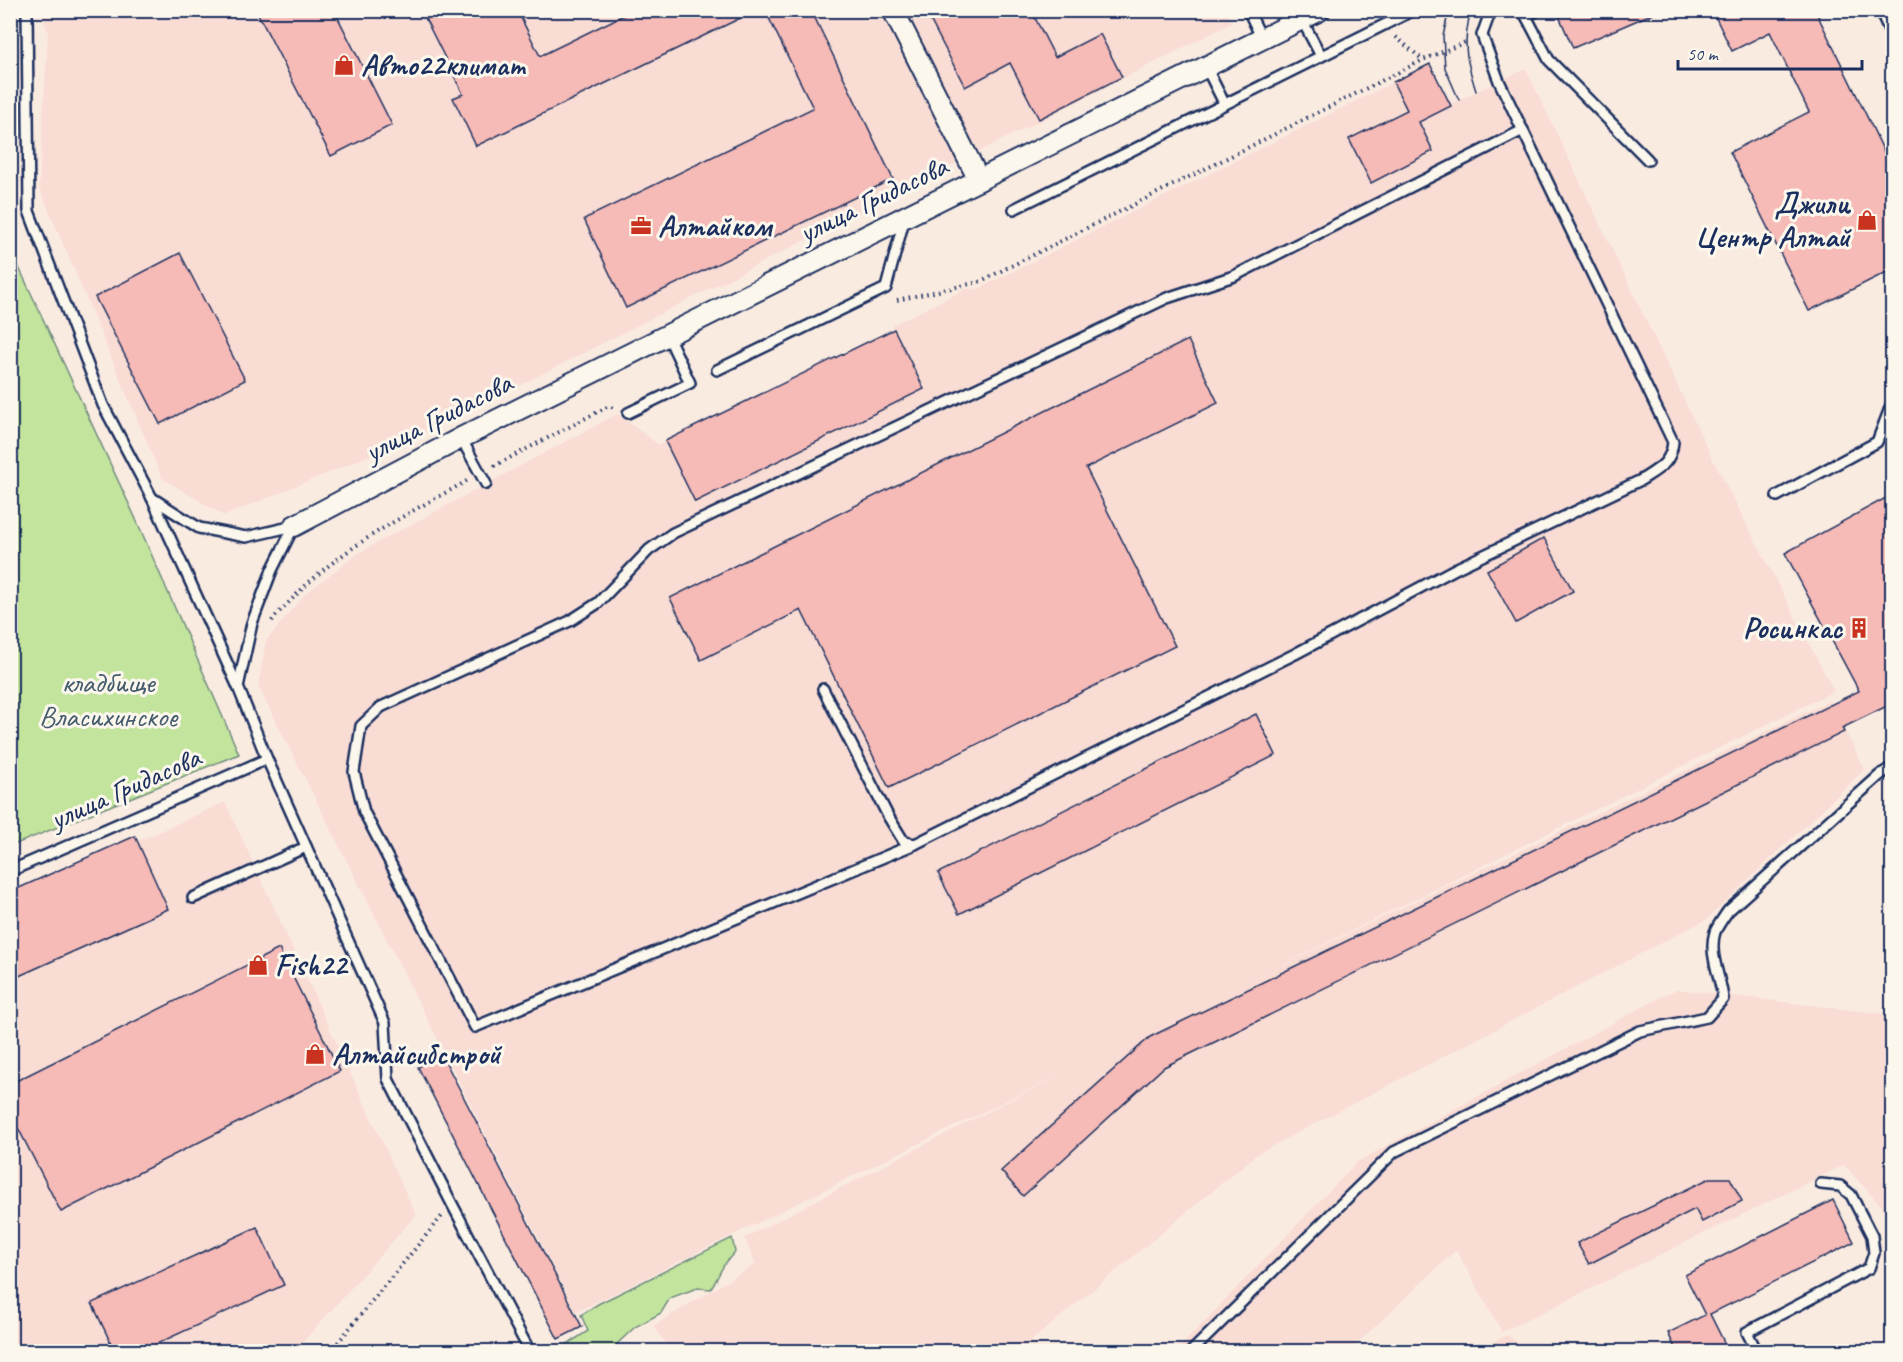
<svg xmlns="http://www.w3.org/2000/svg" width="1903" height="1362" font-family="Caveat,sans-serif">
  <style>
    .built { fill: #f9dcd4 }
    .green { fill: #c3e49d; stroke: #6f8a7e; stroke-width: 1.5 }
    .building { fill: #f6bab7; stroke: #1b2f5e; stroke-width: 1.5 }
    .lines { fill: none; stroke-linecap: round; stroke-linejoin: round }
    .lane-casing { stroke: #1b2f5e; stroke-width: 14 }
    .street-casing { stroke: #1b2f5e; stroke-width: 24 }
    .path { stroke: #1b2f5e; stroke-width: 4; stroke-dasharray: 1.5 4.5; stroke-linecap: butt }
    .lane { stroke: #fbf7ec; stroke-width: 9 }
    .street { stroke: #fbf7ec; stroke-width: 20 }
    .tram { stroke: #1b2f5e; stroke-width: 1.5 }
    .labels { text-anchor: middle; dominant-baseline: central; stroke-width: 6; stroke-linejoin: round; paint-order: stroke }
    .poi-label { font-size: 30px; font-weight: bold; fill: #1b2f5e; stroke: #fbf7ec; text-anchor: start }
    .street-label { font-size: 30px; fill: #1b2f5e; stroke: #fbf7ec }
    .park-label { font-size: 30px; fill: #455c6e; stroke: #fbf7ec }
  </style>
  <rect width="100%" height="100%" fill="#faebe1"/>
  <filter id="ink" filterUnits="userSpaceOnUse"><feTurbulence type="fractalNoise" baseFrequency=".0167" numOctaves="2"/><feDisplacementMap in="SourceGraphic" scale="12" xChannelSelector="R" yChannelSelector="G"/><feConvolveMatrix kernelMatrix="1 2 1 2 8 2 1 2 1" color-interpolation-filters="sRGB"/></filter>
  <g filter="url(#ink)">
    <g class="built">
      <path d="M 1226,10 L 1232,23 L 440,426 L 224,516 L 162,478 L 39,187 L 48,32 L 41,11 Z"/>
      <path d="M 1430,64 L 1450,104 L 1526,69 L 1711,456 L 1834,691 L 1224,994 L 1829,701 L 1865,769 L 1707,919 L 1257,1154 L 1019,1351 L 672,1351 L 653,1326 L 756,1264 L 744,1238 L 1077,1066 L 576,1312 L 258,686 L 266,641 L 305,594 L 360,552 L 617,414 L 659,445 L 893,329 L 892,325 L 966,289 L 978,289 Z"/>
      <path d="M 225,802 L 416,1215 L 295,1351 L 11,1351 L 10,899 Z"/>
      <path d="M 1676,989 L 1892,1015 L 1892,1214 L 1890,1215 L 1844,1165 L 1502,1332 L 1456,1250 L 1349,1351 L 1175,1352 L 1357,1162 Z"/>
      <path d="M 1507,1335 L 1531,1351 L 1476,1351 Z"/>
    </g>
    <g class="green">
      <path d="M 10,248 L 135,517 L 239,754 L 11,846 Z"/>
      <path d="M 732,1238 L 735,1252 C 721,1266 720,1274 711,1289 L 697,1288 L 670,1298 L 661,1313 L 635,1327 L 618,1343 L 613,1351 L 543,1351 L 542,1348 L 566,1345 L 588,1331 L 581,1315 L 598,1304 Z"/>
    </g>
    <g class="building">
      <path d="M 256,10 L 334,10 L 392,125 L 331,156 Z"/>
      <path d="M 421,10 L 517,10 L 540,56 L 634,10 L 757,10 L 476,146 L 453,98 L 463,94 Z"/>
      <path d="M 765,10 L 811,10 L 893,179 L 626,308 L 584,219 L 813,108 Z"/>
      <path d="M 925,10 L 1031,10 L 1055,57 L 1100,34 L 1122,77 L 1039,119 L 1010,63 L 965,87 Z"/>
      <path d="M 1572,10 L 1661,10 L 1573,48 L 1559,16 Z"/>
      <path d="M 1712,10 L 1815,10 L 1893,170 L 1893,269 L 1809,311 L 1730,152 L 1809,112 L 1770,32 L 1732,51 Z"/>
      <path d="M 1430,64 L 1451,106 L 1419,122 L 1433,151 L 1371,183 L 1349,139 L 1407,110 L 1393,82 Z"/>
      <path d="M 180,253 L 245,380 L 160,424 L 95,297 Z"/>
      <path d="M 894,329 L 924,389 L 695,502 L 665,441 Z"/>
      <path d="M 1188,340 L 1218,403 L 1086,468 L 1175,646 L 889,788 L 801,610 L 701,660 L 670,598 Z"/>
      <path d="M 1893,494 L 1893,703 L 1842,728 L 1844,732 L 1164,1067 L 1023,1196 L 1001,1171 L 1150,1037 L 1859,691 L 1785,553 Z"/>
      <path d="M 1544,538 L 1573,591 L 1516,623 L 1487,570 Z"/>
      <path d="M 1256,714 L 1276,755 L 959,914 L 938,873 Z"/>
      <path d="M 135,836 L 168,909 L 10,980 L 10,892 Z"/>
      <path d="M 279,949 L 340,1071 L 61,1212 L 10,1112 L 10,1084 Z"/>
      <path d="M 442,1055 L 582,1327 L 558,1339 L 418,1067 Z"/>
      <path d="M 1710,1178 L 1730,1178 L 1742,1201 L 1702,1222 L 1695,1209 L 1589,1264 L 1577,1243 Z"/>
      <path d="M 1833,1200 L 1854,1242 L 1710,1314 L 1729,1352 L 1677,1352 L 1668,1333 L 1705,1315 L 1685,1275 Z"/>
      <path d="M 257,1227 L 284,1285 L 139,1352 L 115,1352 L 92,1303 Z"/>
    </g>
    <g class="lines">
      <g class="lane-casing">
        <g id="lane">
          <path d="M 27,10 L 29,211 L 103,405 L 152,498 L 199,528 L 246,537 L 294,526"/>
          <path d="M 1248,10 L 1262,39"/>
          <path d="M 1521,10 L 1526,16 L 1538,10"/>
          <path d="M 1880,10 L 1892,36"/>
          <path d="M 1526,16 L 1549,60 L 1648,160"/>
          <path d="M 1302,20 L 1321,56"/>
          <path d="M 1206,67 L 1224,103"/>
          <path d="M 1014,209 L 1414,10"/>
          <path d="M 717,370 L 886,288 L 904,220"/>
          <path d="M 628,413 L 690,383 L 667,334"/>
          <path d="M 461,438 L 486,484"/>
          <path d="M 1777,496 L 1877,442 L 1892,403"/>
          <path d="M 152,498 L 238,687"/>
          <path d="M 294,526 L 272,570 L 252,623 L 238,687 L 267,759 L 385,1023 L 388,1079 L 452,1204 L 530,1352"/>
          <path d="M 823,689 L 888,816 L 904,842 L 915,844 L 1295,654 L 1457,568 L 1641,480 C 1658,469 1671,464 1673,442 L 1499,81 L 1482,35 L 1491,10"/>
          <path d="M 915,844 L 475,1027 L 364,812 L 354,772 L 361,726 L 381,707 L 570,621 L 598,603 L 649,550 L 673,533 L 1167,298 L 1234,276 L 1523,130"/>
          <path d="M 10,871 L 267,759"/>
          <path d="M 193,898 L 306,847"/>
          <path d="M 1191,1352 L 1394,1152 L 1640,1031 L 1707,1017 L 1723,999 C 1721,977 1708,954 1715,932 C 1718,925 1724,917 1728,911 L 1880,775 L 1892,767"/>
          <path d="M 1757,1352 L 1747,1332 L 1869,1268 L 1874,1253 L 1872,1236 L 1851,1195 L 1840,1186 L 1821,1184"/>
        </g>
      </g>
      <g class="street-casing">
        <g id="street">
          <path d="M 893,10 L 979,180"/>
          <path d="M 294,526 L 461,438 L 1320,10"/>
        </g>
      </g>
      <g class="path">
        <path d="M 1396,37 L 1423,60"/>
        <path d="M 897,300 L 979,282 L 1423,60 L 1468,41"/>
        <path d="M 494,466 L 609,406 L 613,408"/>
        <path d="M 272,621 C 278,612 287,605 294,597 C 342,547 407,514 467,481"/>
        <path d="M 330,1352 L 442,1216"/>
      </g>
      <use href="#lane" class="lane"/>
      <use href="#street" class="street"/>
      <g class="tram">
        <path d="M 1449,10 L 1443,36 L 1445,68 L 1459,100"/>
        <path d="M 1471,10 C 1462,44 1466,59 1476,91"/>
      </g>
    </g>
  </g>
  <defs>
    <g id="shop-bare" transform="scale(1.62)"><path d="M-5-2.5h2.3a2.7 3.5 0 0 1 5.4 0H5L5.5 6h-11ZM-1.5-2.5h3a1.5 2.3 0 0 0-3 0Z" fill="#c8321e" stroke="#fbf7ec" stroke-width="2.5" paint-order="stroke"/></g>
    <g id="office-bare" transform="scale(1.62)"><path d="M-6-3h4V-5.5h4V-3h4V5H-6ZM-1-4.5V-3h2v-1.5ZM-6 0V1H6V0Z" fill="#c8321e" stroke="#fbf7ec" stroke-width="2.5" paint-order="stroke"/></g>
    <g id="building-bare" transform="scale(1.62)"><path d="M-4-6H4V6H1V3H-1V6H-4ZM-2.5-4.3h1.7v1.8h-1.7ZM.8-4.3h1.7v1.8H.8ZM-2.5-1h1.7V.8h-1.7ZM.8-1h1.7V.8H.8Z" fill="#c8321e" stroke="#fbf7ec" stroke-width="2.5" paint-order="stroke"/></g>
  </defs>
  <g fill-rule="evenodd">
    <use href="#shop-bare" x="344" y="65"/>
    <use href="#shop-bare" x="1867" y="220"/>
    <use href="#office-bare" x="641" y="226"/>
    <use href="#building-bare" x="1859" y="628"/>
    <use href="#shop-bare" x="258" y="965"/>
    <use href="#shop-bare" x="315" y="1054"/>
  </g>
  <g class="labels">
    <g class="poi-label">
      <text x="361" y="65">Авто22климат</text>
      <text x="1850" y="203" text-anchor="end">Джили<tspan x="1850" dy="34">Центр Алтай</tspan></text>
      <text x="658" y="226">Алтайком</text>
      <text x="1842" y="628" text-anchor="end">Росинкас</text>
      <text x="275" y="965">Fish22</text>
      <text x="332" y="1054">Алтайсибстрой</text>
    </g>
    <g class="street-label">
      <text transform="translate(873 199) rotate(-26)">улица Гридасова</text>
      <text transform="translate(438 417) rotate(-27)">улица Гридасова</text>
      <text transform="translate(125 788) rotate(-24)">улица Гридасова</text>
    </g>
    <g class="park-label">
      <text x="108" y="682">кладбище<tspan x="108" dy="34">Власихинское</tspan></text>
    </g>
  </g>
  <rect width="1903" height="1362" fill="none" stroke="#fbf7ec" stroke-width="36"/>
  <rect x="18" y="18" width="1867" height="1326" fill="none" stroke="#1b2f5e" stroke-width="2" filter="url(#ink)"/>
  <path d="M1678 60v9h184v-9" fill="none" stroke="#1b2f5e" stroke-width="3"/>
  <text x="1687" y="60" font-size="18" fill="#1b2f5e" stroke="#fbf7ec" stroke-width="4.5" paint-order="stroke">50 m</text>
</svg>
